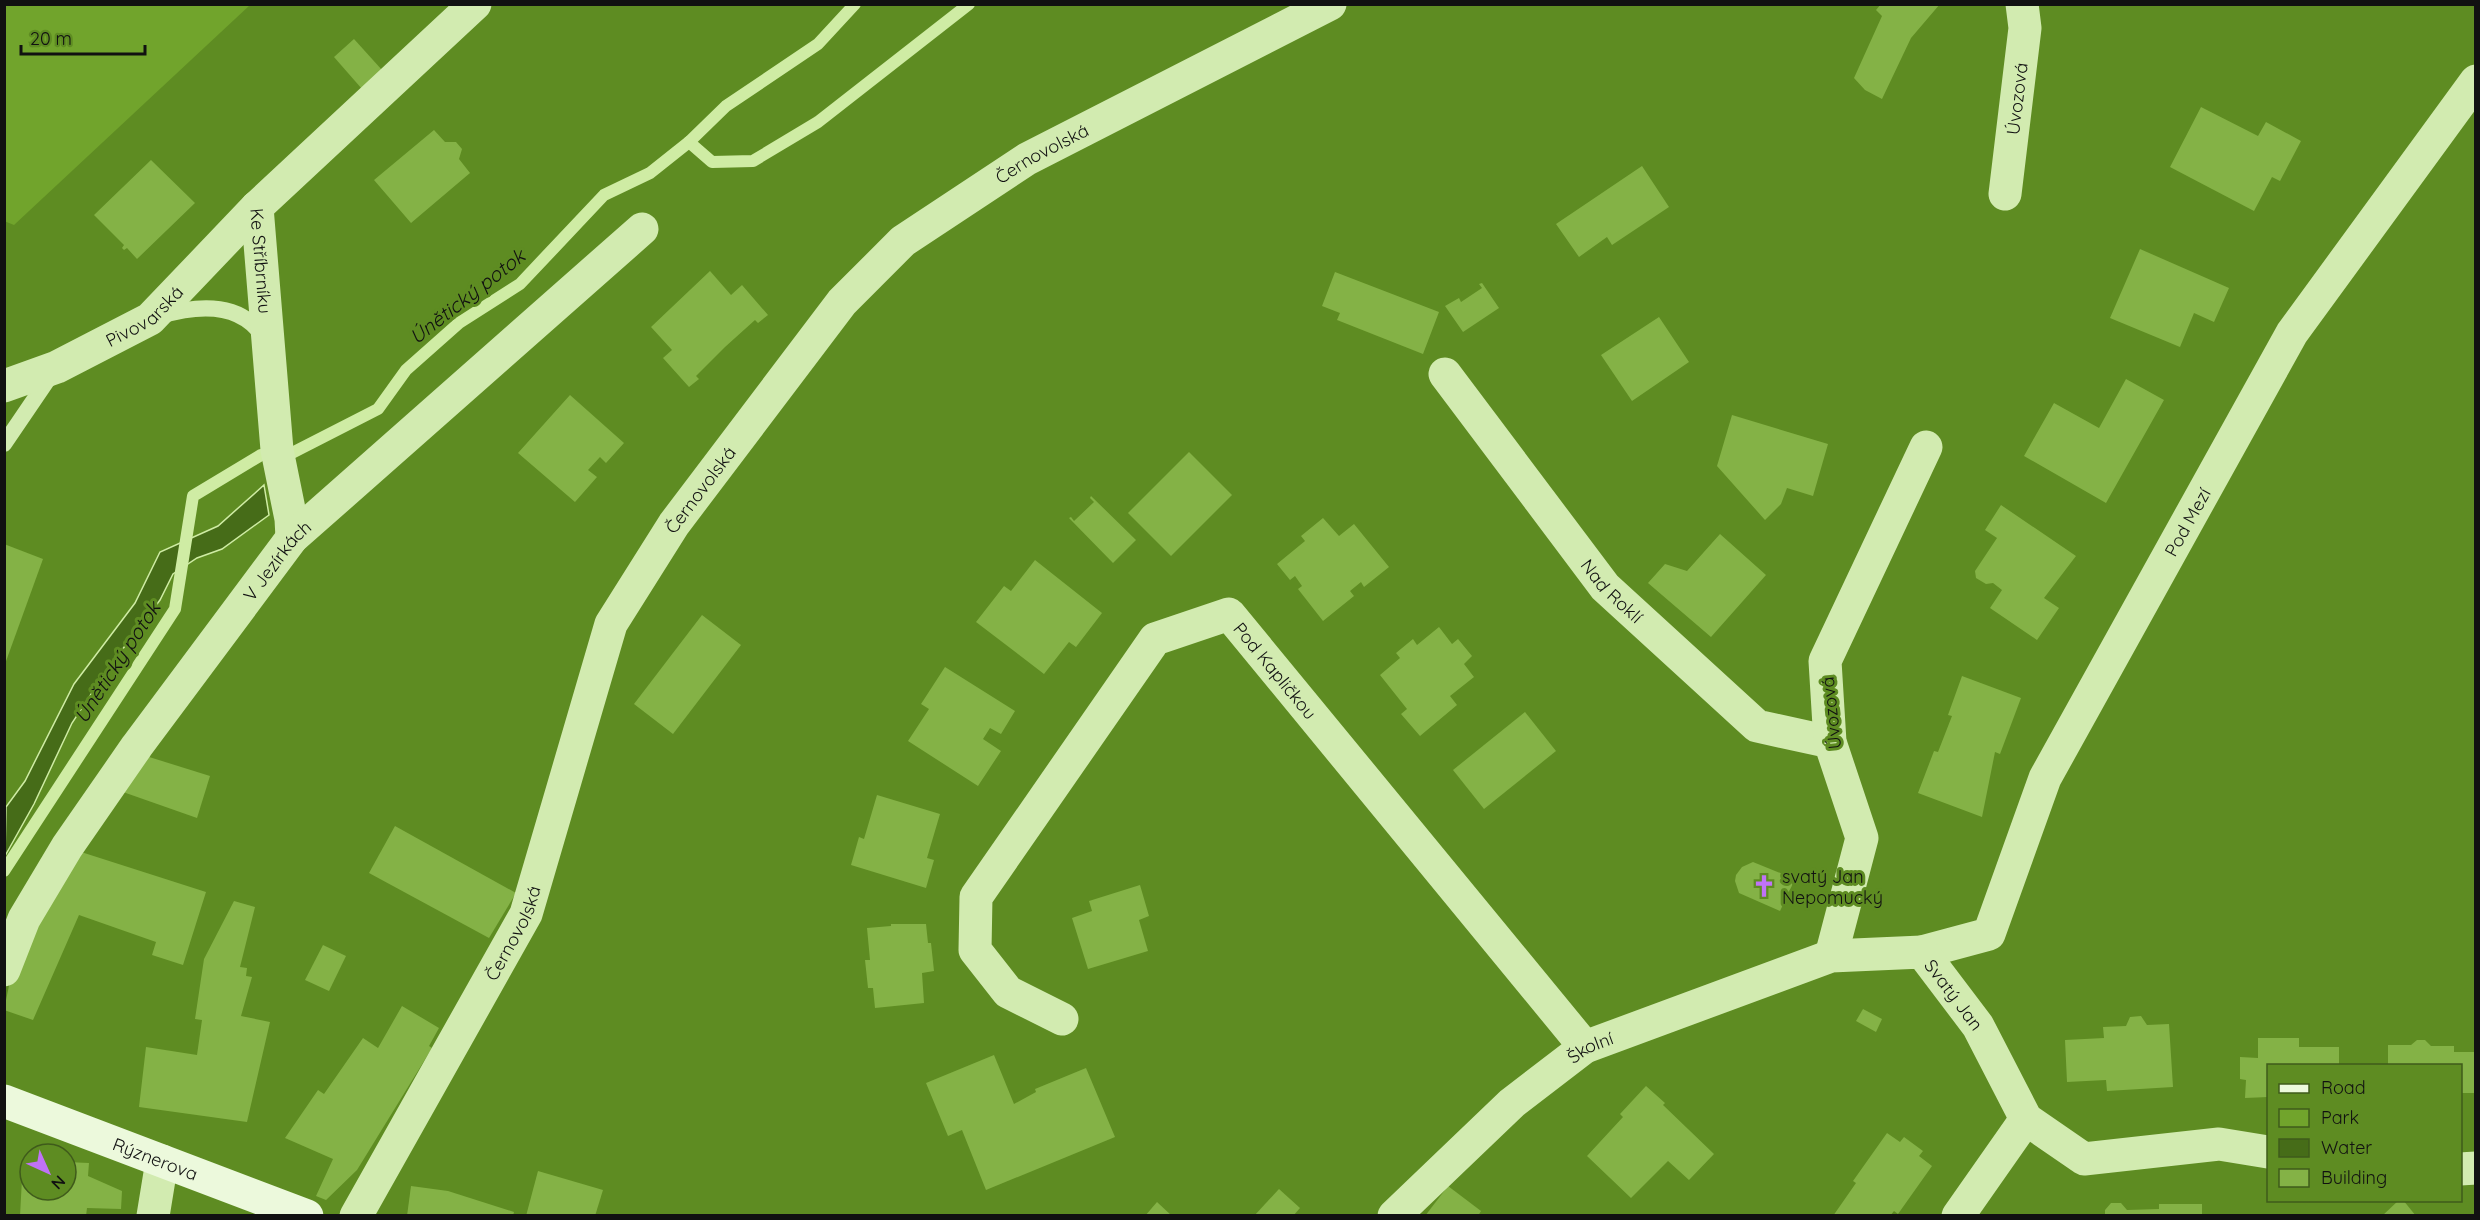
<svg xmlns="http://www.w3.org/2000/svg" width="2480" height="1220" font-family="Quicksand,sans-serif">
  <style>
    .green { fill: #71a42c }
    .water { fill: #466c18; stroke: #cfeca4; stroke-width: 1.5 }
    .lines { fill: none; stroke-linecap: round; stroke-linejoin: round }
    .stream { stroke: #cfeca4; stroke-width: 12 }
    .building { fill: #84b246 }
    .lane { stroke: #d2ebb0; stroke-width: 16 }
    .street { stroke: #d2ebb0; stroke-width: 33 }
    .secondary { stroke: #ecf9dc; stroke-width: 33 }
    .labels { text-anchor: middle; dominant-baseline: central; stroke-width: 6; stroke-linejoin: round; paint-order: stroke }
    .street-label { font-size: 18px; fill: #111; stroke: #5e8c22 }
    .poi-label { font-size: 18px; fill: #111; stroke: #5e8c22; text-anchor: start }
    .water-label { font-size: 20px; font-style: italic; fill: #111; stroke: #5e8c22 }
  </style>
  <rect width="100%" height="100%" fill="#5e8c22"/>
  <path class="green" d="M 4,5 L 5,4 L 250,5 L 14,225 L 4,221 Z"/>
  <path class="water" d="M 264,485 L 269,515 L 222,549 L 197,558 L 173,574 L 160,600 L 109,667 L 72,723 L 34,804 L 5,856 L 6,807 L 25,781 L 74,684 L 135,603 L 160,552 L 218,526 Z"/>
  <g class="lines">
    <g class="stream">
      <path d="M 689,142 L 712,162 L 753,161 L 818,122 L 969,4"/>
      <path d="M 4,871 L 175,609 L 193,496 L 261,455 L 290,454 L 378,409 L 406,370 L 459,323 L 520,284 L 604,195 L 650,173 L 689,142 L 726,106 L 818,44 L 855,4"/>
    </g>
  </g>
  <g class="building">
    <path d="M 1881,4 L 1940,4 L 1911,38 L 1882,99 L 1865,90 L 1854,78 L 1882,16 L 1876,10 Z"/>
    <path d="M 354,39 L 382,70 L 362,89 L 334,57 Z"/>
    <path d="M 2201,107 L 2258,136 L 2266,122 L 2301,141 L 2280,181 L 2272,177 L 2254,211 L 2170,167 Z"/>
    <path d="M 434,130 L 445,142 L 456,142 L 462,149 L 459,159 L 470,173 L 411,223 L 374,180 Z"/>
    <path d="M 151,160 L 195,203 L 137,259 L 127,248 L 124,250 L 122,248 L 124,245 L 94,215 Z"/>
    <path d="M 1642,166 L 1669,207 L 1612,245 L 1607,237 L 1579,257 L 1556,224 Z"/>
    <path d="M 2140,249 L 2229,288 L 2214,322 L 2194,313 L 2180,347 L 2110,318 Z"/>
    <path d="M 710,271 L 731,295 L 742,285 L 768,315 L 758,323 L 755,320 L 725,347 L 696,376 L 699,379 L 689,387 L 663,358 L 672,350 L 651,327 Z"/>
    <path d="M 1335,272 L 1439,312 L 1423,354 L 1337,320 L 1340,313 L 1322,306 Z"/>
    <path d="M 1482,283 L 1499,308 L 1463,332 L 1445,306 L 1459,298 L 1461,302 L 1482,288 L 1479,284 Z"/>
    <path d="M 1659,317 L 1689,362 L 1632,401 L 1601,355 Z"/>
    <path d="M 2126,379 L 2164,400 L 2106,503 L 2024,456 L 2054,403 L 2099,428 Z"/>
    <path d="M 570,395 L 624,443 L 606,463 L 600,457 L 588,470 L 597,477 L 575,502 L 518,453 Z"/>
    <path d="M 1732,415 L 1828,444 L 1813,496 L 1787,488 L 1781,504 L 1765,520 L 1717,466 Z"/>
    <path d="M 1189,452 L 1232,495 L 1171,556 L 1128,513 Z"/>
    <path d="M 1091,496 L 1136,540 L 1113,563 L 1069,518 L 1071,517 L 1074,521 L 1094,502 L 1090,498 Z"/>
    <path d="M 2001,505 L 2076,556 L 2044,598 L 2059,608 L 2037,640 L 1990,608 L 2002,590 L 1993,583 L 1986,584 L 1976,578 L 1975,571 L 1997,538 L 1985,530 Z"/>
    <path d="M 1323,518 L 1339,536 L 1354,524 L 1389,567 L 1364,587 L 1361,582 L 1350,591 L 1354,596 L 1323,621 L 1298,589 L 1302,586 L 1295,576 L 1290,580 L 1277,564 L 1305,541 L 1301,536 Z"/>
    <path d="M 1720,534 L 1766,575 L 1711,637 L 1648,583 L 1665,564 L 1687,571 Z"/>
    <path d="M 4,544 L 43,559 L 5,664 L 4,664 Z"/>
    <path d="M 1035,560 L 1102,613 L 1076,647 L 1069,642 L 1044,674 L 976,622 L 1004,586 L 1011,591 Z"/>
    <path d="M 702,615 L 741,645 L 673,734 L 634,704 Z"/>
    <path d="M 1439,627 L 1452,644 L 1458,639 L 1472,656 L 1464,664 L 1474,677 L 1450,696 L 1457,705 L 1420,736 L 1401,714 L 1407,709 L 1380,675 L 1400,658 L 1396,653 L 1413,639 L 1417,645 Z"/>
    <path d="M 945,667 L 1015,711 L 1001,734 L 990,728 L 983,739 L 1001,751 L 978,786 L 908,741 L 929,709 L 921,704 Z"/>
    <path d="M 1962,676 L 2021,698 L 2000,754 L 1995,752 L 1982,817 L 1918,793 L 1934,751 L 1938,752 L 1952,716 L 1948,715 Z"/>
    <path d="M 1525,712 L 1556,751 L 1484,809 L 1453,770 Z"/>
    <path d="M 146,756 L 210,776 L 197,818 L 123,792 Z"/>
    <path d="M 877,795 L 940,814 L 927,858 L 934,860 L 926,888 L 851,865 L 859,837 L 864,839 Z"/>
    <path d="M 395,826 L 516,893 L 489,938 L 369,873 Z"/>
    <path d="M 78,851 L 206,892 L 183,965 L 152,955 L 156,942 L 79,915 L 33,1020 L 4,1010 L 13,966 Z"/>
    <path d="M 1753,862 L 1795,879 L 1780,911 L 1739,893 L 1735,881 L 1736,875 L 1742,867 Z"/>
    <path d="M 1140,885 L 1149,916 L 1139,920 L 1148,951 L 1088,969 L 1072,918 L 1092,911 L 1089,901 Z"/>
    <path d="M 234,901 L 255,907 L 240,967 L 247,968 L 246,976 L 252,977 L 241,1016 L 270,1022 L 247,1122 L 139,1107 L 146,1047 L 197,1055 L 202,1020 L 195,1019 L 204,959 Z"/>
    <path d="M 891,924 L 926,924 L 928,943 L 931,943 L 934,971 L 922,973 L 924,1003 L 875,1008 L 873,988 L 868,988 L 865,960 L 870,960 L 867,928 L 891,926 Z"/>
    <path d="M 323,945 L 346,956 L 329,991 L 305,980 Z"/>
    <path d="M 402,1006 L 439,1028 L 429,1046 L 432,1048 L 357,1170 L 326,1200 L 316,1196 L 333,1159 L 285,1138 L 318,1090 L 324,1094 L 363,1038 L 378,1048 Z"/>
    <path d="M 1863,1009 L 1882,1019 L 1876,1032 L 1856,1021 Z"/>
    <path d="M 2141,1016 L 2147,1025 L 2169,1024 L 2173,1087 L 2107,1091 L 2106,1080 L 2067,1082 L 2065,1040 L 2104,1038 L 2103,1027 L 2126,1026 L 2130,1017 Z"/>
    <path d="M 2258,1038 L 2299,1038 L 2299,1047 L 2339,1047 L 2339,1066 L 2268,1066 L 2268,1097 L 2245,1098 L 2246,1080 L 2240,1079 L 2240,1057 L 2258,1058 Z"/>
    <path d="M 2417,1040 L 2425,1040 L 2431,1046 L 2454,1046 L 2454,1052 L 2476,1052 L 2476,1093 L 2460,1093 L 2460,1066 L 2388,1066 L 2388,1045 L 2411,1045 Z"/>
    <path d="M 994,1055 L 1014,1104 L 1036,1092 L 1035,1089 L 1086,1068 L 1115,1137 L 986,1190 L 962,1130 L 948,1136 L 926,1083 Z"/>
    <path d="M 1646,1086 L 1665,1103 L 1663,1105 L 1714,1154 L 1689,1180 L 1668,1161 L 1631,1198 L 1587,1156 L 1623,1117 L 1620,1114 Z"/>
    <path d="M 1887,1133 L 1900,1142 L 1904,1137 L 1923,1151 L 1919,1156 L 1932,1166 L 1898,1214 L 1894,1211 L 1890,1216 L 1833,1216 L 1856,1183 L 1853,1181 Z"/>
    <path d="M 23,1160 L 30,1161 L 30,1190 L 66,1190 L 66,1162 L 89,1163 L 88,1176 L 122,1191 L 121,1209 L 87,1208 L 86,1216 L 20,1216 Z"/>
    <path d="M 538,1171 L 603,1190 L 595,1216 L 526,1216 Z"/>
    <path d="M 411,1186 L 448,1191 L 514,1212 L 513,1216 L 407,1216 Z"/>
    <path d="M 1448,1186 L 1481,1211 L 1478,1216 L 1425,1216 Z"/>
    <path d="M 1279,1189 L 1300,1208 L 1293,1216 L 1254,1216 Z"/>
    <path d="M 2399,1200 L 2403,1200 L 2416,1216 L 2382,1216 Z"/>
    <path d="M 1157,1202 L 1172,1216 L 1145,1216 Z"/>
    <path d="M 2111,1203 L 2121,1203 L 2127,1210 L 2159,1209 L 2159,1204 L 2202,1204 L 2202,1216 L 2105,1216 L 2105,1210 Z"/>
  </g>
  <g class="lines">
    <g class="lane">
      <path d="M 160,316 C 197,305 241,301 264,338"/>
      <path d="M 4,444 L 53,372"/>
    </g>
    <g class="street">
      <path id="s1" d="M 2005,194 L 2025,28 L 2022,4"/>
      <path id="s2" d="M 257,207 L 277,450 L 291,519 L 292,538"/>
      <path id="s3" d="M 1445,374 L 1605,587 L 1757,726 L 1830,742"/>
      <path id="s4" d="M 4,386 L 57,367 L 150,319 L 257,207 L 475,4"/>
      <path id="s5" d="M 1922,952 L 1989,934 L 2045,778 L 2292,333 L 2476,81"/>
      <path d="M 1831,956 L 1862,838 L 1830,742 L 1825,661 L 1926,447"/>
      <path id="s6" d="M 4,970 L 24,919 L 67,847 L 137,746 L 292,538 L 642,229"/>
      <path id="s7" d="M 1062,1019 L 1008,992 L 975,950 L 976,897 L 1155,639 L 1229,614 L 1585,1047"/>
      <path d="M 2460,1169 L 2476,1168"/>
      <path d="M 153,1216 L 162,1161"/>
      <path id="s8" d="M 356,1216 L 526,914 L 611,624 L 674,524 L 842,302 L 903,241 L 1027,159 L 1330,4"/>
      <path id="s9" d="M 1394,1216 L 1512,1103 L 1585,1047 L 1831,956 L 1922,952 L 1978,1026 L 2026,1119 L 2084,1159 L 2219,1144 L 2268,1152"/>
      <path d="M 1958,1216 L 2026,1119"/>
    </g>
    <path class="secondary" id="s10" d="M 4,1101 L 307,1216"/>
  </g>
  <defs>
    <g id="church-bare" transform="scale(1.8)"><path d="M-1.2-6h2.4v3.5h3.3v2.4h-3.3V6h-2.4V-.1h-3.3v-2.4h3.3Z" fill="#c072f7" stroke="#5e8c22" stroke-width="2.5" paint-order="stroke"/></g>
  </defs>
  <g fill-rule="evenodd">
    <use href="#church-bare" x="1764" y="886"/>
  </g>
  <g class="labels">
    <g class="street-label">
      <text stroke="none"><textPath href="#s1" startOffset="96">Úvozová</textPath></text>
      <text stroke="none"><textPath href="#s8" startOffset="1296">Černovolská</textPath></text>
      <text stroke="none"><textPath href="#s2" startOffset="54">Ke Stříbrníku</textPath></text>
      <text stroke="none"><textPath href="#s4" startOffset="158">Pivovarská</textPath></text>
      <text stroke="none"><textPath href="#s8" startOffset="810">Černovolská</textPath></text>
      <text stroke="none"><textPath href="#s5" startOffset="528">Pod Mezí</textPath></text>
      <text stroke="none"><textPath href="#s6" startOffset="494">V Jezírkách</textPath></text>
      <text stroke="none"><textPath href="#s3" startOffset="274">Nad Roklí</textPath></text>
      <text stroke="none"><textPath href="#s7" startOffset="632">Pod Kapličkou</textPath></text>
      <text transform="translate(1831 713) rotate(-96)">Úvozová</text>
      <text stroke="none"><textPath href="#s8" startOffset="324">Černovolská</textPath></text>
      <text stroke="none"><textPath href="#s9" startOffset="662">Svatý Jan</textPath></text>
      <text stroke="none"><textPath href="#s9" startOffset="260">Školní</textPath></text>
      <text stroke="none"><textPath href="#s10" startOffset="162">Rýznerova</textPath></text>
    </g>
    <g class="poi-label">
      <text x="1782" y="876">svatý Jan<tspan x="1782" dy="21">Nepomucký</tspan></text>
    </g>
    <g class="water-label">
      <text transform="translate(467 296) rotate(-38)">Únětický potok</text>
      <text transform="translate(117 662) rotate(-57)">Únětický potok</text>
    </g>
  </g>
  <rect width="2480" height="1220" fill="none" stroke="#111111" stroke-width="12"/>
  <rect x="2267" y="1064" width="195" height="138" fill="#5e8c22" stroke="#3f5b1b" stroke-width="1.5"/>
  <rect x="2279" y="1084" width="30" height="9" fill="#ecf9dc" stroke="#3f5b1b" stroke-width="1.5"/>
  <text x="2321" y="1094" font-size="18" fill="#111111">Road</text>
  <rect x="2279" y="1109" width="30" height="18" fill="#71a42c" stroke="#3f5b1b" stroke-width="1.5"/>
  <text x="2321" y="1124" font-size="18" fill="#111111">Park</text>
  <rect x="2279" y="1139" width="30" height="18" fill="#466c18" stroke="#3f5b1b" stroke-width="1.5"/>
  <text x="2321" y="1154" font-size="18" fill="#111111">Water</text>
  <rect x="2279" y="1169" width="30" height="18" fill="#84b246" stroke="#3f5b1b" stroke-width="1.5"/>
  <text x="2321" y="1184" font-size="18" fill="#111111">Building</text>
  <g transform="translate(48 1172) rotate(135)"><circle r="28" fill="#5e8c22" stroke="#3f5b1b" stroke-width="1.5"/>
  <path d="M0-4.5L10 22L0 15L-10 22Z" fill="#c072f7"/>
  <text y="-9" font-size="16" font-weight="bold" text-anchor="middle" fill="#111111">N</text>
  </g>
  <path d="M21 45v9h124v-9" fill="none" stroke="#111111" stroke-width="3"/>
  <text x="30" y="45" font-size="18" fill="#111111" stroke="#5e8c22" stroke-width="4.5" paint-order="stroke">20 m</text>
</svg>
